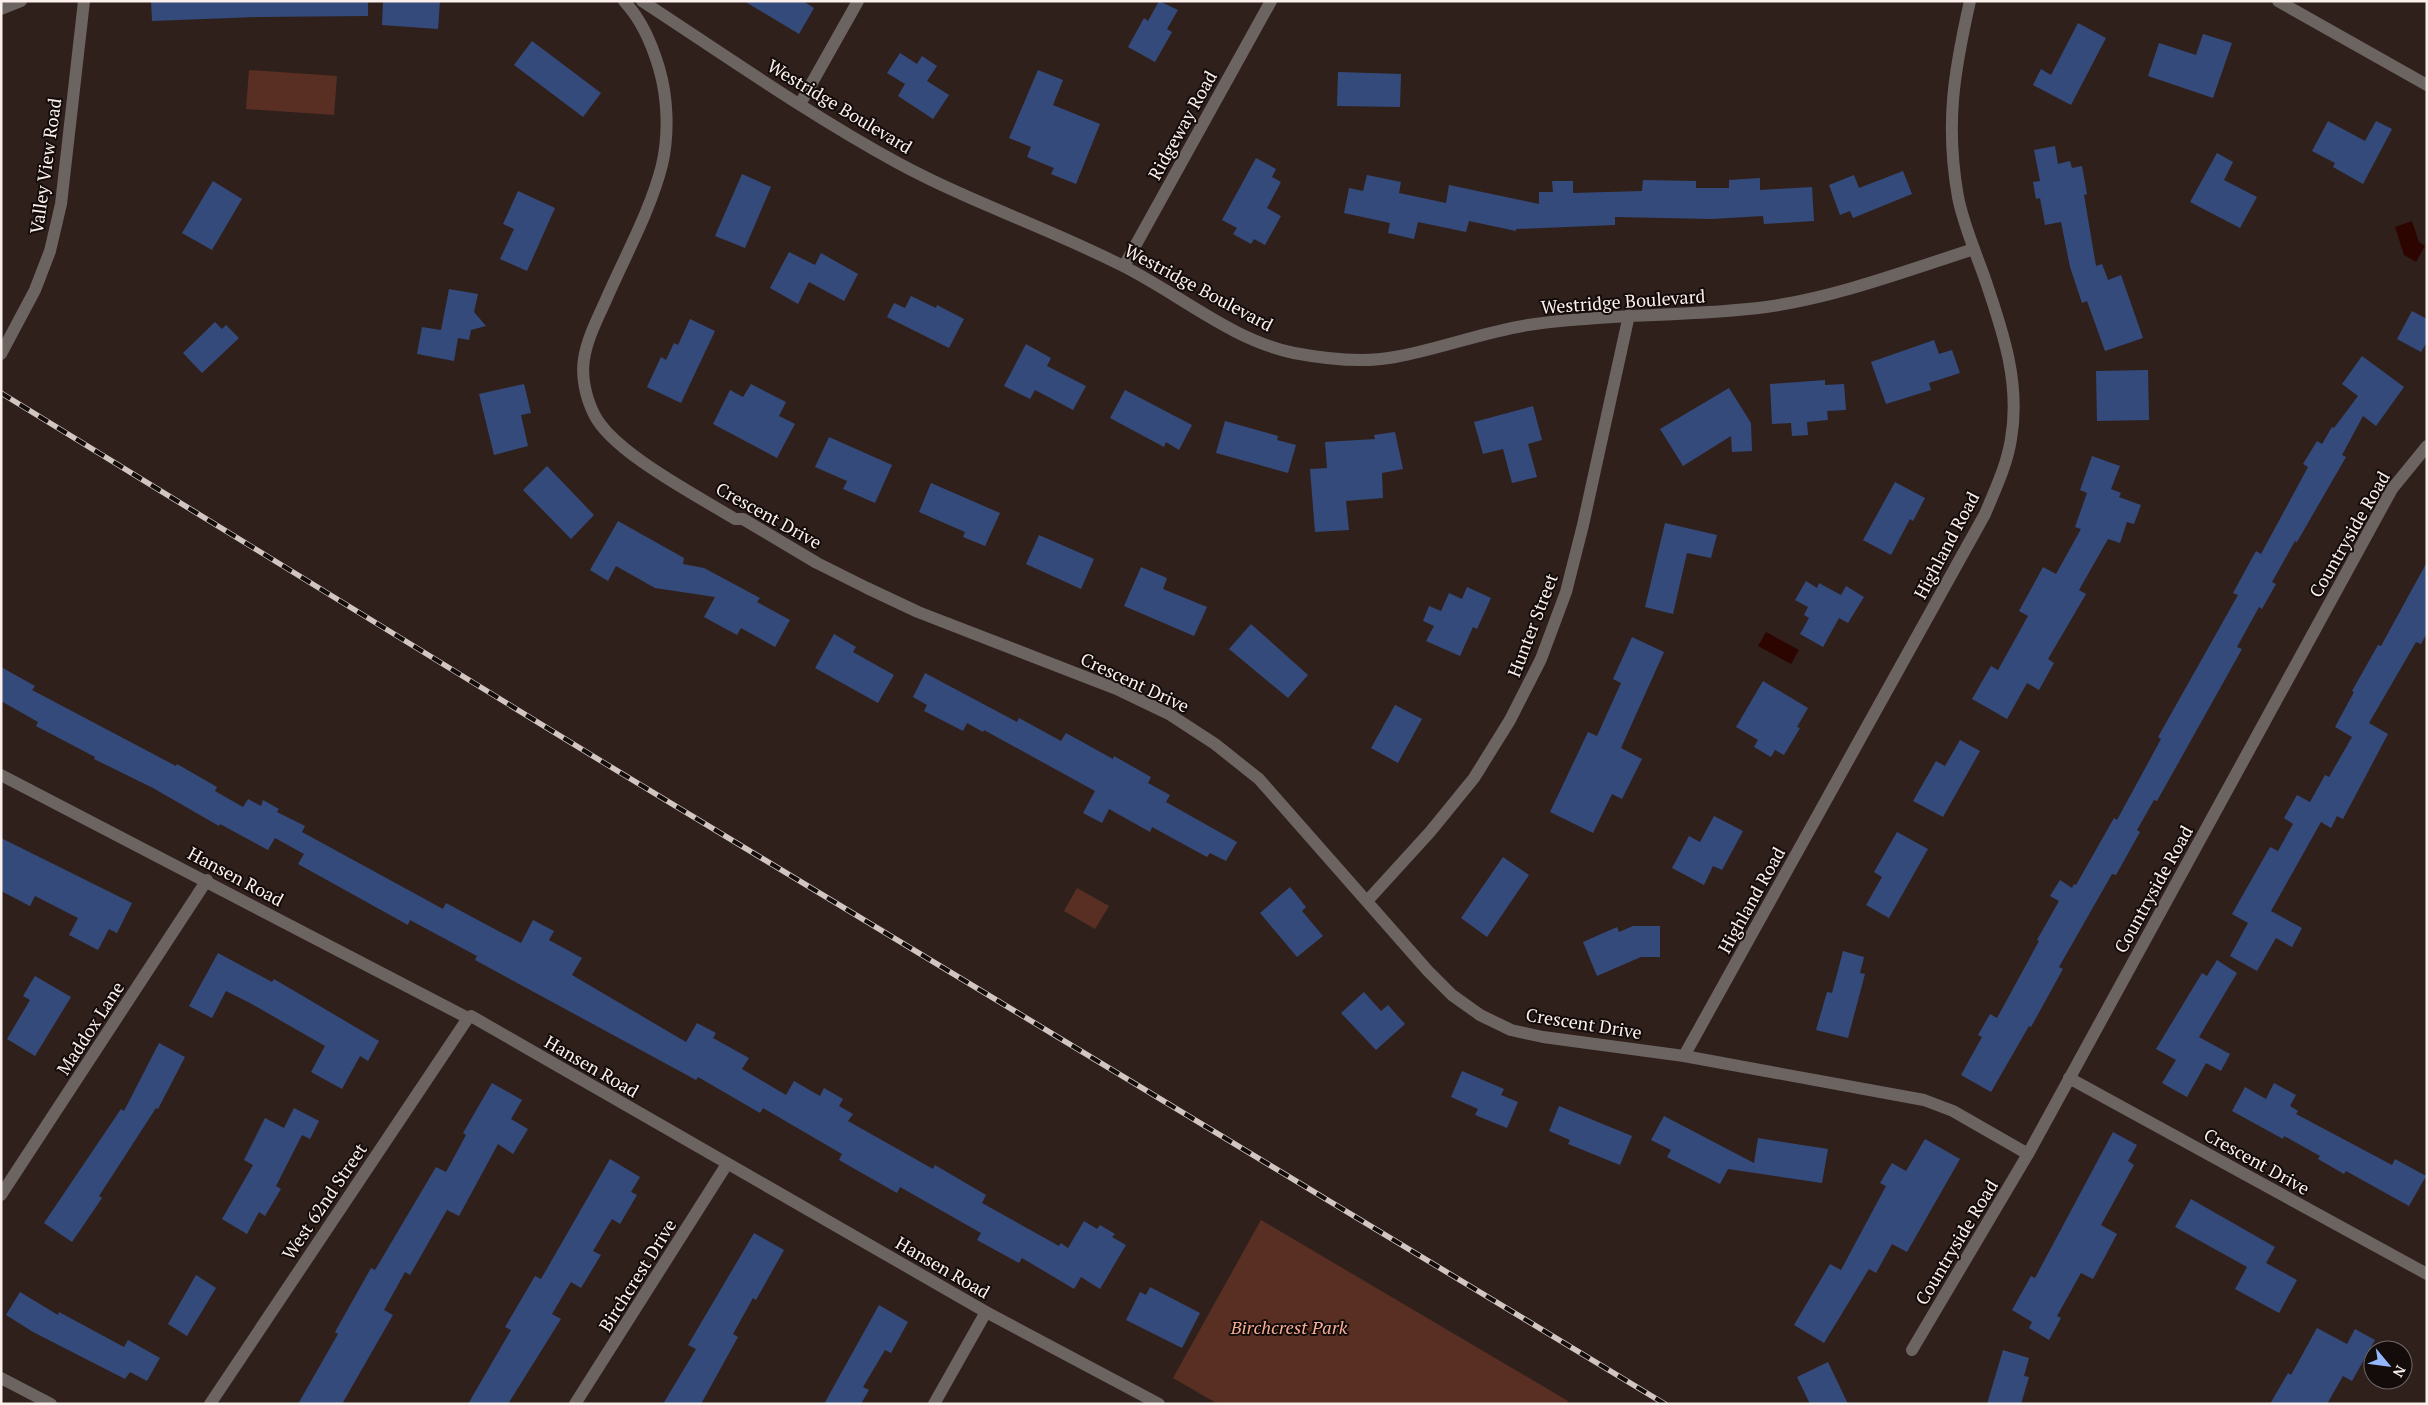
<svg xmlns="http://www.w3.org/2000/svg" width="2428" height="1405" font-family="'PT Serif',serif">
  <style>
    .green { fill: #582f22 }
    .water { fill: #2d0500 }
    .building { fill: #344a7b }
    .lines { fill: none; stroke-linecap: round; stroke-linejoin: round }
    .minor { stroke: #6c6461; stroke-width: 12 }
    .tertiary { stroke: #6c6461; stroke-width: 12 }
    .rail-casing { stroke: #d2c6c2; stroke-width: 5.5 }
    .rail { stroke: #130c0a; stroke-width: 4; stroke-dasharray: 11; stroke-linecap: butt }
    .labels { text-anchor: middle; dominant-baseline: central; stroke-width: 4; stroke-linejoin: round; paint-order: stroke }
    .street-label { font-size: 18px; fill: #fbf0ec; stroke: #130c0a }
    .park-label { font-size: 18px; font-style: italic; fill: #f7ae95; stroke: #130c0a }
  </style>
  <rect width="100%" height="100%" fill="#30201c"/>
  <g class="green">
    <path d="M 249,70 L 337,76 L 334,115 L 246,109 Z"/>
    <path d="M 1077,888 L 1109,906 L 1095,929 L 1064,911 Z"/>
    <path d="M 1261,1220 L 1568,1401 L 1567,1404 L 1218,1404 L 1173,1378 Z"/>
  </g>
  <g class="water">
    <path d="M 2412,221 L 2419,242 L 2425,246 L 2416,262 L 2404,255 L 2395,227 Z"/>
    <path d="M 1766,632 L 1799,650 L 1791,664 L 1758,646 Z"/>
  </g>
  <g class="building">
    <path d="M 151,1 L 368,1 L 368,16 L 258,17 L 152,21 Z"/>
    <path d="M 383,1 L 440,1 L 438,29 L 382,25 Z"/>
    <path d="M 744,1 L 803,1 L 814,8 L 799,34 Z"/>
    <path d="M 1159,1 L 1178,10 L 1167,29 L 1172,32 L 1155,62 L 1128,47 L 1144,18 L 1148,21 Z"/>
    <path d="M 2078,23 L 2106,38 L 2071,105 L 2033,85 L 2041,69 L 2051,75 Z"/>
    <path d="M 2203,34 L 2232,43 L 2213,98 L 2148,76 L 2159,43 L 2196,55 Z"/>
    <path d="M 532,41 L 601,93 L 583,117 L 514,65 Z"/>
    <path d="M 900,53 L 917,64 L 922,56 L 937,66 L 927,81 L 949,95 L 933,119 L 898,96 L 905,84 L 887,73 Z"/>
    <path d="M 1038,70 L 1063,80 L 1053,105 L 1100,124 L 1076,184 L 1051,174 L 1054,168 L 1027,157 L 1031,147 L 1009,138 Z"/>
    <path d="M 1338,72 L 1401,74 L 1400,107 L 1337,106 Z"/>
    <path d="M 2328,121 L 2365,141 L 2376,121 L 2392,129 L 2363,184 L 2333,167 L 2335,163 L 2312,151 Z"/>
    <path d="M 2055,146 L 2058,164 L 2070,161 L 2072,168 L 2082,166 L 2087,194 L 2084,195 L 2096,266 L 2102,264 L 2108,280 L 2121,275 L 2143,338 L 2105,351 L 2087,301 L 2082,303 L 2070,267 L 2061,222 L 2045,225 L 2040,198 L 2036,199 L 2033,182 L 2040,181 L 2034,150 Z"/>
    <path d="M 2217,153 L 2233,162 L 2224,180 L 2257,197 L 2240,228 L 2190,202 Z"/>
    <path d="M 1256,158 L 1276,169 L 1272,177 L 1281,182 L 1267,208 L 1281,216 L 1265,245 L 1254,239 L 1251,244 L 1233,234 L 1237,228 L 1222,220 Z"/>
    <path d="M 1903,171 L 1912,194 L 1853,218 L 1850,211 L 1840,215 L 1829,185 L 1854,175 L 1859,188 Z"/>
    <path d="M 742,174 L 771,187 L 745,248 L 715,236 Z"/>
    <path d="M 1367,175 L 1401,182 L 1399,193 L 1446,203 L 1449,185 L 1539,204 L 1539,192 L 1553,192 L 1552,181 L 1573,181 L 1573,193 L 1642,191 L 1643,180 L 1696,181 L 1696,188 L 1729,188 L 1729,180 L 1760,178 L 1760,190 L 1812,187 L 1814,221 L 1764,224 L 1763,216 L 1712,219 L 1615,217 L 1615,225 L 1516,229 L 1516,231 L 1469,221 L 1466,232 L 1418,222 L 1414,239 L 1388,233 L 1390,223 L 1344,213 L 1349,188 L 1363,191 Z"/>
    <path d="M 213,181 L 242,199 L 212,250 L 182,233 Z"/>
    <path d="M 518,191 L 555,208 L 527,271 L 500,259 L 514,229 L 503,224 Z"/>
    <path d="M 789,252 L 815,265 L 821,253 L 858,274 L 844,301 L 809,282 L 798,304 L 770,288 Z"/>
    <path d="M 449,289 L 478,294 L 474,312 L 486,326 L 471,330 L 469,340 L 458,338 L 454,361 L 417,354 L 422,327 L 441,330 Z"/>
    <path d="M 911,296 L 936,308 L 937,305 L 964,319 L 949,348 L 887,317 L 894,303 L 905,308 Z"/>
    <path d="M 2412,311 L 2427,319 L 2427,342 L 2421,352 L 2397,339 Z"/>
    <path d="M 690,319 L 715,331 L 681,403 L 647,387 L 661,357 L 666,360 L 674,343 L 678,345 Z"/>
    <path d="M 215,322 L 222,329 L 226,325 L 239,338 L 202,373 L 183,353 Z"/>
    <path d="M 1934,340 L 1939,354 L 1952,350 L 1960,373 L 1929,383 L 1931,390 L 1886,404 L 1871,362 Z"/>
    <path d="M 1026,344 L 1051,358 L 1047,366 L 1086,386 L 1073,410 L 1035,390 L 1030,399 L 1004,386 Z"/>
    <path d="M 2362,356 L 2404,387 L 2376,426 L 2363,416 L 2342,455 L 2346,457 L 2297,542 L 2295,541 L 2272,582 L 2276,584 L 2262,609 L 2259,607 L 2237,647 L 2242,649 L 2157,801 L 2154,800 L 2137,830 L 2140,832 L 2116,875 L 2112,874 L 2059,967 L 2063,969 L 2031,1027 L 2029,1026 L 1991,1092 L 1961,1075 L 1982,1037 L 1978,1035 L 1990,1014 L 1997,1018 L 2039,941 L 2037,940 L 2059,901 L 2050,896 L 2060,880 L 2072,888 L 2074,884 L 2076,885 L 2114,818 L 2117,820 L 2161,739 L 2158,737 L 2238,595 L 2233,593 L 2256,551 L 2261,554 L 2308,467 L 2303,464 L 2317,441 L 2322,444 L 2332,427 L 2334,428 L 2358,396 L 2342,384 Z"/>
    <path d="M 2148,370 L 2149,420 L 2097,421 L 2096,371 Z"/>
    <path d="M 1825,380 L 1825,385 L 1844,384 L 1846,410 L 1827,411 L 1828,420 L 1807,422 L 1808,435 L 1792,436 L 1791,423 L 1772,424 L 1770,384 Z"/>
    <path d="M 524,384 L 531,413 L 521,415 L 528,446 L 494,455 L 479,394 Z"/>
    <path d="M 751,384 L 786,402 L 779,416 L 795,424 L 777,458 L 713,424 L 730,390 L 743,397 Z"/>
    <path d="M 1729,388 L 1751,423 L 1752,451 L 1732,452 L 1731,436 L 1683,466 L 1660,429 Z"/>
    <path d="M 1125,390 L 1192,425 L 1179,450 L 1166,442 L 1164,447 L 1110,418 Z"/>
    <path d="M 1533,406 L 1542,440 L 1528,444 L 1537,477 L 1512,483 L 1503,449 L 1483,454 L 1474,422 Z"/>
    <path d="M 1225,421 L 1278,436 L 1277,440 L 1296,445 L 1288,473 L 1216,453 Z"/>
    <path d="M 1395,432 L 1403,469 L 1382,473 L 1383,498 L 1346,501 L 1349,530 L 1315,532 L 1310,469 L 1327,468 L 1325,442 L 1375,439 L 1374,435 Z"/>
    <path d="M 829,437 L 892,465 L 875,503 L 843,489 L 847,481 L 815,467 Z"/>
    <path d="M 2092,456 L 2120,466 L 2111,489 L 2121,493 L 2119,497 L 2141,505 L 2134,524 L 2127,522 L 2120,543 L 2108,539 L 2079,590 L 2086,594 L 2048,659 L 2054,663 L 2039,690 L 2027,683 L 2007,719 L 1972,699 L 1991,666 L 1998,670 L 2028,616 L 2019,611 L 2043,567 L 2056,574 L 2081,529 L 2075,527 L 2087,493 L 2080,490 Z"/>
    <path d="M 547,466 L 594,515 L 571,539 L 523,490 Z"/>
    <path d="M 1895,482 L 1925,498 L 1913,521 L 1910,519 L 1891,555 L 1863,540 Z"/>
    <path d="M 931,483 L 1000,513 L 985,546 L 963,537 L 965,532 L 919,512 Z"/>
    <path d="M 618,521 L 684,558 L 683,564 L 704,568 L 760,598 L 757,602 L 790,620 L 775,647 L 741,628 L 737,635 L 704,617 L 715,597 L 655,588 L 616,566 L 608,581 L 590,570 Z"/>
    <path d="M 1665,523 L 1717,535 L 1711,558 L 1687,553 L 1673,614 L 1645,607 Z"/>
    <path d="M 1039,535 L 1094,559 L 1081,589 L 1026,564 Z"/>
    <path d="M 2427,562 L 2427,633 L 2421,644 L 2416,642 L 2369,723 L 2388,734 L 2343,819 L 2337,816 L 2331,828 L 2321,822 L 2271,911 L 2302,928 L 2292,947 L 2276,938 L 2257,971 L 2230,956 L 2248,923 L 2232,914 L 2270,847 L 2278,851 L 2293,824 L 2284,818 L 2297,795 L 2310,802 L 2325,775 L 2329,777 L 2352,737 L 2335,727 L 2354,692 L 2352,691 L 2378,645 L 2381,646 Z"/>
    <path d="M 1141,567 L 1167,578 L 1163,589 L 1207,607 L 1194,636 L 1124,606 Z"/>
    <path d="M 1806,581 L 1817,588 L 1819,583 L 1841,595 L 1846,586 L 1864,597 L 1848,623 L 1839,618 L 1823,647 L 1800,634 L 1809,618 L 1804,615 L 1808,607 L 1795,600 Z"/>
    <path d="M 1467,587 L 1491,598 L 1477,629 L 1473,627 L 1460,656 L 1426,641 L 1434,626 L 1423,621 L 1429,606 L 1441,611 L 1449,593 L 1462,599 Z"/>
    <path d="M 1251,624 L 1308,675 L 1288,698 L 1229,649 Z"/>
    <path d="M 834,634 L 856,647 L 853,652 L 894,675 L 878,703 L 815,668 Z"/>
    <path d="M 1632,637 L 1664,652 L 1621,748 L 1642,759 L 1622,799 L 1612,794 L 1593,833 L 1550,812 L 1588,732 L 1597,736 L 1621,683 L 1613,679 Z"/>
    <path d="M 1,667 L 35,686 L 32,690 L 176,766 L 177,764 L 217,787 L 215,791 L 243,807 L 248,799 L 261,806 L 263,800 L 279,809 L 277,812 L 305,826 L 302,832 L 443,909 L 446,903 L 521,943 L 533,920 L 554,931 L 549,940 L 582,958 L 572,975 L 686,1042 L 697,1023 L 716,1033 L 713,1038 L 749,1058 L 742,1069 L 786,1095 L 794,1081 L 820,1096 L 824,1088 L 843,1099 L 839,1106 L 853,1114 L 848,1121 L 933,1169 L 935,1165 L 986,1195 L 982,1203 L 1059,1246 L 1061,1243 L 1068,1248 L 1084,1221 L 1097,1229 L 1100,1225 L 1115,1234 L 1112,1237 L 1126,1245 L 1100,1289 L 1081,1277 L 1074,1289 L 1022,1258 L 1019,1263 L 977,1240 L 981,1233 L 900,1187 L 897,1193 L 839,1160 L 842,1154 L 763,1108 L 760,1113 L 698,1077 L 696,1080 L 475,960 L 477,956 L 410,920 L 408,925 L 298,864 L 304,854 L 275,838 L 268,850 L 220,824 L 219,826 L 153,788 L 94,759 L 95,757 L 36,726 L 38,722 L 1,701 Z"/>
    <path d="M 925,673 L 1017,722 L 1019,718 L 1061,741 L 1066,733 L 1113,759 L 1114,756 L 1151,777 L 1148,783 L 1170,795 L 1166,802 L 1237,842 L 1226,861 L 1210,853 L 1207,857 L 1152,827 L 1150,832 L 1109,809 L 1102,823 L 1083,813 L 1095,791 L 984,730 L 983,732 L 967,723 L 963,731 L 924,711 L 927,705 L 913,697 Z"/>
    <path d="M 1763,681 L 1808,708 L 1797,727 L 1800,728 L 1784,755 L 1775,750 L 1771,757 L 1754,747 L 1758,740 L 1736,727 Z"/>
    <path d="M 1395,705 L 1422,719 L 1398,763 L 1371,748 Z"/>
    <path d="M 1960,740 L 1980,751 L 1943,817 L 1913,801 L 1936,761 L 1945,766 Z"/>
    <path d="M 1714,816 L 1743,831 L 1722,870 L 1713,866 L 1704,885 L 1672,868 L 1689,836 L 1700,842 Z"/>
    <path d="M 1897,832 L 1928,849 L 1889,918 L 1866,905 L 1882,877 L 1874,872 Z"/>
    <path d="M 1,838 L 132,903 L 117,933 L 109,929 L 98,950 L 69,935 L 78,918 L 35,896 L 30,906 L 1,891 Z"/>
    <path d="M 1503,857 L 1529,875 L 1487,937 L 1461,918 Z"/>
    <path d="M 1290,887 L 1306,907 L 1302,911 L 1323,936 L 1297,957 L 1260,913 Z"/>
    <path d="M 1633,926 L 1660,926 L 1660,957 L 1641,957 L 1597,976 L 1583,942 L 1617,927 L 1619,932 Z"/>
    <path d="M 1843,951 L 1864,957 L 1860,973 L 1865,974 L 1848,1038 L 1816,1030 L 1827,992 L 1832,993 Z"/>
    <path d="M 218,953 L 272,982 L 274,979 L 379,1041 L 368,1061 L 360,1056 L 342,1089 L 311,1072 L 325,1046 L 250,1003 L 226,991 L 212,1018 L 189,1006 Z"/>
    <path d="M 2217,960 L 2237,973 L 2199,1037 L 2230,1054 L 2221,1071 L 2206,1063 L 2187,1097 L 2162,1083 L 2176,1060 L 2156,1049 L 2202,973 L 2207,976 Z"/>
    <path d="M 35,976 L 71,997 L 35,1056 L 7,1039 L 30,1000 L 23,996 Z"/>
    <path d="M 1364,992 L 1381,1011 L 1388,1005 L 1405,1024 L 1376,1050 L 1341,1013 Z"/>
    <path d="M 159,1043 L 185,1057 L 158,1109 L 156,1108 L 99,1196 L 102,1198 L 72,1242 L 44,1223 L 121,1109 L 124,1111 Z"/>
    <path d="M 1462,1071 L 1504,1089 L 1501,1095 L 1518,1102 L 1507,1128 L 1475,1115 L 1478,1109 L 1451,1097 Z"/>
    <path d="M 492,1083 L 522,1100 L 511,1119 L 528,1129 L 513,1154 L 498,1144 L 459,1216 L 447,1210 L 410,1275 L 405,1272 L 384,1310 L 393,1315 L 342,1404 L 298,1404 L 338,1334 L 335,1332 L 371,1268 L 375,1270 L 436,1167 L 446,1172 L 466,1135 L 463,1133 Z"/>
    <path d="M 2274,1083 L 2296,1095 L 2290,1106 L 2298,1111 L 2296,1114 L 2392,1165 L 2395,1159 L 2426,1176 L 2409,1206 L 2346,1171 L 2344,1174 L 2318,1159 L 2320,1156 L 2284,1136 L 2283,1139 L 2232,1111 L 2245,1087 L 2266,1099 Z"/>
    <path d="M 1559,1106 L 1632,1136 L 1620,1165 L 1568,1144 L 1570,1140 L 1549,1131 Z"/>
    <path d="M 294,1108 L 319,1121 L 310,1139 L 302,1135 L 276,1186 L 281,1189 L 265,1216 L 259,1212 L 247,1234 L 222,1219 L 253,1165 L 244,1160 L 265,1118 L 284,1128 Z"/>
    <path d="M 1664,1116 L 1754,1163 L 1758,1138 L 1828,1149 L 1822,1183 L 1728,1169 L 1720,1184 L 1667,1157 L 1671,1150 L 1651,1140 Z"/>
    <path d="M 2113,1132 L 2137,1145 L 2128,1161 L 2134,1165 L 2101,1225 L 2117,1234 L 2093,1279 L 2081,1273 L 2057,1316 L 2061,1318 L 2049,1340 L 2029,1328 L 2032,1322 L 2012,1310 L 2031,1276 L 2035,1278 Z"/>
    <path d="M 1925,1139 L 1960,1159 L 1907,1252 L 1892,1244 L 1876,1273 L 1869,1269 L 1824,1343 L 1794,1325 L 1830,1264 L 1841,1270 L 1886,1186 L 1880,1183 L 1892,1163 L 1906,1171 Z"/>
    <path d="M 610,1159 L 640,1177 L 631,1192 L 637,1195 L 620,1224 L 612,1219 L 593,1251 L 601,1255 L 581,1288 L 571,1282 L 552,1314 L 561,1319 L 508,1404 L 468,1404 L 511,1330 L 505,1327 L 535,1276 L 541,1279 Z"/>
    <path d="M 2191,1199 L 2275,1247 L 2266,1263 L 2297,1280 L 2279,1313 L 2235,1289 L 2247,1267 L 2175,1227 Z"/>
    <path d="M 754,1233 L 784,1250 L 756,1300 L 753,1298 L 733,1334 L 738,1337 L 701,1404 L 663,1404 L 696,1349 L 688,1345 Z"/>
    <path d="M 196,1275 L 216,1288 L 187,1336 L 168,1324 Z"/>
    <path d="M 1150,1287 L 1200,1313 L 1182,1348 L 1126,1320 L 1140,1292 L 1146,1295 Z"/>
    <path d="M 20,1292 L 58,1315 L 59,1312 L 124,1347 L 128,1340 L 160,1358 L 147,1381 L 130,1372 L 125,1379 L 33,1332 L 6,1315 Z"/>
    <path d="M 879,1305 L 908,1322 L 891,1353 L 885,1350 L 863,1387 L 869,1390 L 861,1404 L 824,1404 Z"/>
    <path d="M 2317,1328 L 2347,1344 L 2355,1329 L 2375,1340 L 2352,1381 L 2343,1376 L 2327,1404 L 2270,1404 L 2288,1373 L 2291,1375 Z"/>
    <path d="M 2003,1350 L 2029,1358 L 2024,1376 L 2029,1377 L 2021,1404 L 1987,1404 Z"/>
    <path d="M 1828,1362 L 1848,1404 L 1810,1404 L 1797,1377 Z"/>
  </g>
  <g class="lines">
    <g class="minor">
      <path d="M 624,1 C 642,20 652,44 659,68 C 668,98 669,135 662,165 C 650,212 624,258 605,302 C 597,320 587,339 584,359 C 581,377 586,398 594,414 C 612,452 698,496 735,519 L 743,519 L 817,563 L 867,588 L 918,612 L 1119,690 L 1169,714 L 1215,744 L 1259,779 L 1428,971 L 1452,995 L 1480,1015 L 1511,1030 L 1543,1037 L 1684,1056 L 1924,1100 L 1953,1111 L 2028,1154"/>
      <path d="M 642,1 C 726,56 810,115 898,163 C 970,202 1048,228 1121,265 C 1178,293 1231,340 1294,353 C 1326,359 1364,363 1395,357 C 1442,349 1488,330 1535,324 C 1612,313 1689,317 1766,307 C 1837,297 1905,271 1974,249"/>
      <path d="M 1,9 L 21,1"/>
      <path d="M 800,104 L 858,1"/>
      <path d="M 1124,266 L 1271,1"/>
      <path d="M 1368,900 L 1430,832 L 1474,778 L 1510,720 L 1541,659 L 1566,592 L 1583,525 L 1629,315"/>
      <path d="M 1684,1056 L 1985,514 C 1995,490 2007,465 2011,439 C 2021,382 2002,329 1984,276 C 1975,251 1963,223 1958,197 C 1945,124 1954,72 1970,1"/>
      <path d="M 2069,1078 L 2427,1274"/>
      <path d="M 1,1195 L 207,880"/>
      <path d="M 1912,1350 L 2028,1154 L 2392,489 L 2427,446"/>
      <path d="M 1,1378 L 51,1404"/>
      <path d="M 210,1404 L 468,1018"/>
      <path d="M 575,1404 L 727,1164"/>
      <path d="M 934,1404 L 986,1312"/>
    </g>
    <g class="tertiary">
      <path d="M 2278,1 L 2427,85"/>
      <path d="M 1,354 L 35,290 L 50,251 L 61,204 L 84,1"/>
      <path d="M 1,775 L 468,1018 L 471,1016 L 986,1312 L 1159,1404"/>
    </g>
    <g class="rail-casing">
      <path id="rail" d="M 1,393 L 606,764 L 1665,1404"/>
    </g>
    <use href="#rail" class="rail"/>
  </g>
  <g class="labels">
    <g class="street-label">
      <text transform="translate(840 106) rotate(31)">Westridge Boulevard</text>
      <text transform="translate(1182 125) rotate(-61)">Ridgeway Road</text>
      <text transform="translate(45 166) rotate(-82)">Valley View Road</text>
      <text transform="translate(1199 287) rotate(28)">Westridge Boulevard</text>
      <text transform="translate(1623 301) rotate(-4)">Westridge Boulevard</text>
      <text transform="translate(769 515) rotate(29)">Crescent Drive</text>
      <text transform="translate(2349 534) rotate(-60)">Countryside Road</text>
      <text transform="translate(1946 545) rotate(-62)">Highland Road</text>
      <text transform="translate(1532 625) rotate(-69)">Hunter Street</text>
      <text transform="translate(1135 682) rotate(25)">Crescent Drive</text>
      <text transform="translate(236 876) rotate(28)">Hansen Road</text>
      <text transform="translate(2153 889) rotate(-61)">Countryside Road</text>
      <text transform="translate(1751 900) rotate(-61)">Highland Road</text>
      <text transform="translate(1584 1023) rotate(9)">Crescent Drive</text>
      <text transform="translate(90 1028) rotate(-57)">Maddox Lane</text>
      <text transform="translate(592 1066) rotate(30)">Hansen Road</text>
      <text transform="translate(2257 1161) rotate(29)">Crescent Drive</text>
      <text transform="translate(324 1201) rotate(-56)">West 62nd Street</text>
      <text transform="translate(1956 1242) rotate(-59)">Countryside Road</text>
      <text transform="translate(943 1267) rotate(30)">Hansen Road</text>
      <text transform="translate(637 1275) rotate(-58)">Birchcrest Drive</text>
    </g>
    <g class="park-label">
      <text x="1289" y="1327">Birchcrest Park</text>
    </g>
  </g>
  <rect width="2428" height="1405" fill="none" stroke="#fbf0ec" stroke-width="5"/>
  <g transform="translate(2388 1365) rotate(119)"><circle r="24" fill="#130c0a" stroke="#706764"/>
  <path d="M0-4L9 19L0 12L-9 19Z" fill="#95b6fd"/>
  <text y="-8" font-size="14" font-weight="bold" text-anchor="middle" fill="#fbf0ec">N</text>
  </g>
</svg>
